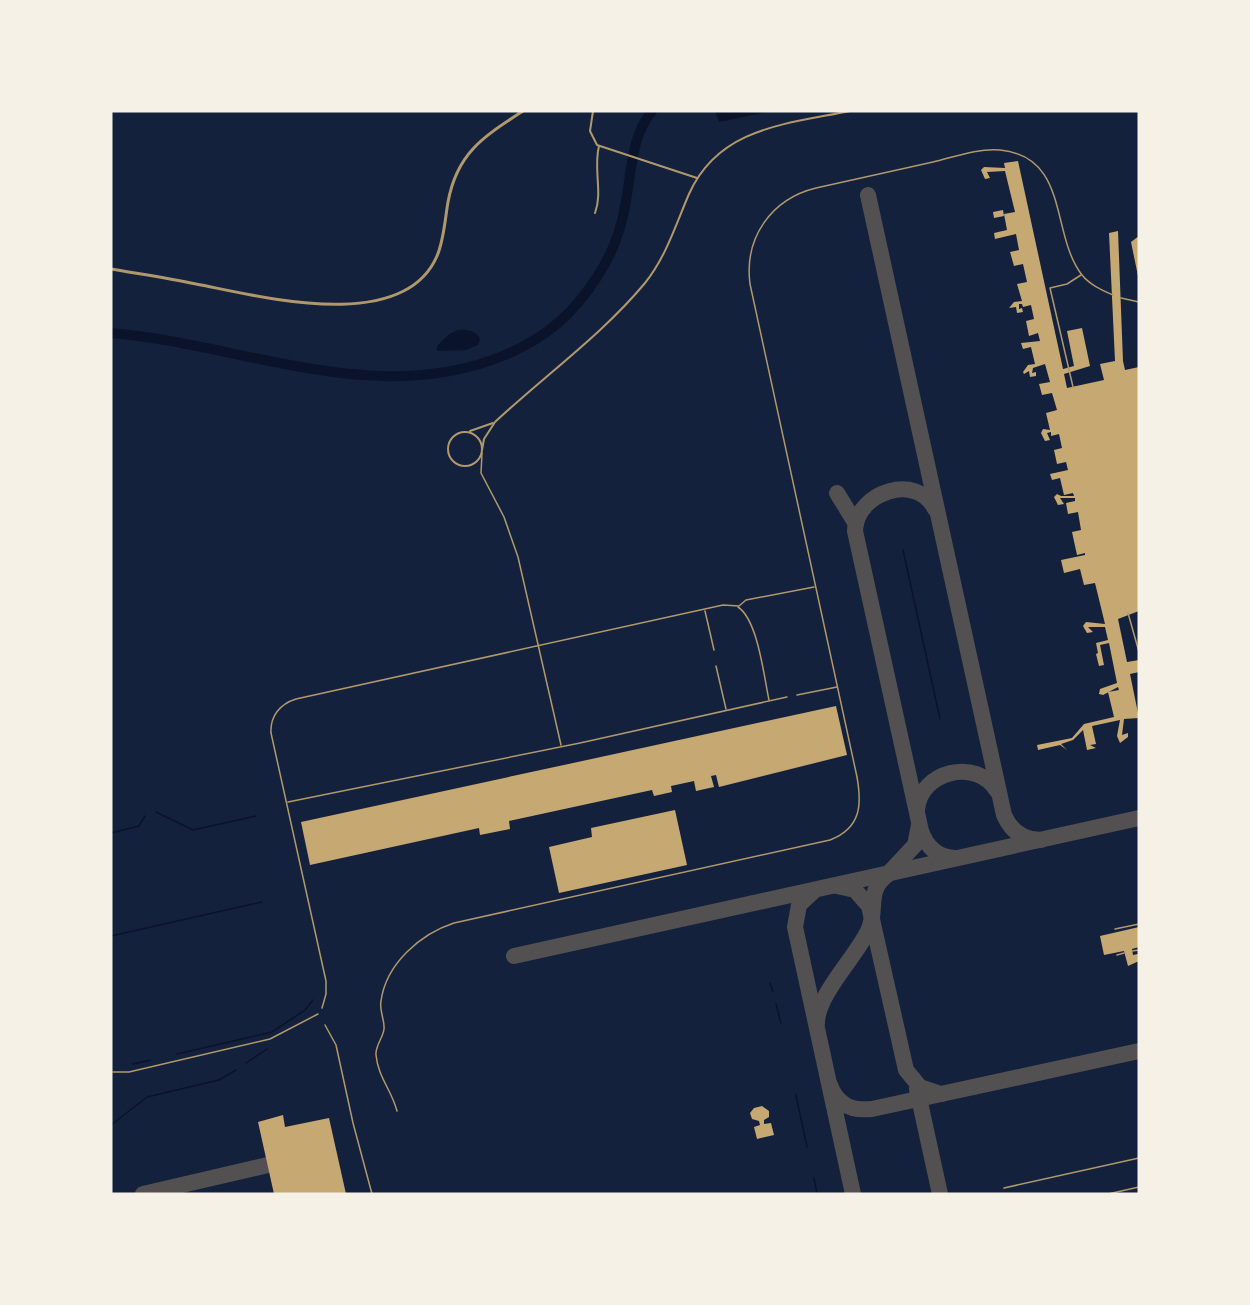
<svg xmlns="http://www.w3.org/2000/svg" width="1250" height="1305" font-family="Montserrat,sans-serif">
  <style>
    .water { fill: #0b132b }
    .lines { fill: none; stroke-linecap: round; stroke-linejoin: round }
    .stream { stroke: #0b132b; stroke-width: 1.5 }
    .river { stroke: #0b132b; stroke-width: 10 }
    .taxiway { stroke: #525050; stroke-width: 16 }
    .building { fill: #c6a872 }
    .service { stroke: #b1986c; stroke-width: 1.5 }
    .minor { stroke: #b1986c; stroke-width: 2 }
    .tertiary { stroke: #b1986c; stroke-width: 3 }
  </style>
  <rect width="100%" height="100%" fill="#14213d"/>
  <g class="water">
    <path d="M 715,111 L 772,111 L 719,122 Z"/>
    <path d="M 458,330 C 467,329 477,331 480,339 L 478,345 L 466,350 L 437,351 L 437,346 L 449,334 Z"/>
  </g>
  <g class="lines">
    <g class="stream">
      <path d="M 903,550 L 940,719"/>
      <path d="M 156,812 L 193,830 L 256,816"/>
      <path d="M 111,833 L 139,826 L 145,816"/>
      <path d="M 111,936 L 262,902"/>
      <path d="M 770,983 L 773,992"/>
      <path d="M 776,1004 L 781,1023"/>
      <path d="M 177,1054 L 272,1032 L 305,1010 L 313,1000"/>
      <path d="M 246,1063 L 267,1049"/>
      <path d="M 133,1064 L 151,1060"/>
      <path d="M 796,1095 L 807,1147"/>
      <path d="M 111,1125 L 147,1097 L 219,1080 L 236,1070"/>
      <path d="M 814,1178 L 817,1194"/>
    </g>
    <path class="river" d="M 111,333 C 242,344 376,409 505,355 C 545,338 573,315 597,277 C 611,256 621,230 625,206 C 632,173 630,138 652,111"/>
    <g class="taxiway">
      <path d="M 868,195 L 1004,815 C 1011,831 1023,840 1041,840"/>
      <path d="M 837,493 L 856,524"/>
      <path d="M 935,509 C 917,472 856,492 855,531 L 921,831 C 927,848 939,858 956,858"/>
      <path d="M 917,810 C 920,771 977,757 997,791"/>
      <path d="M 888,874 L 915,845 L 919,825"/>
      <path d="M 837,886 L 855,890 L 869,906 L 906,1070 L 920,1087 L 941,1094"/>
      <path d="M 814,891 L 799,905 L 795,927 L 853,1194"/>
      <path d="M 514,956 L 1139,818"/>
      <path d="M 817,1023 C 817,995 855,958 868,931 C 879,908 864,891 890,873"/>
      <path d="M 830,1085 C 837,1105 852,1111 872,1109 L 1139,1051"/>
      <path d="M 917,1089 L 940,1194"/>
      <path d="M 143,1194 L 268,1165"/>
    </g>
  </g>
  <g class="building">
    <path d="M 1018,161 L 1063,369 L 1074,366 L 1067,331 L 1082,328 L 1090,366 L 1064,374 L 1067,388 L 1104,380 L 1100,364 L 1115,361 L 1109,233 L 1118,231 L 1123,361 L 1125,370 L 1139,367 L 1139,611 L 1118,619 L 1127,662 L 1139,660 L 1139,672 L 1130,674 L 1139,718 L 1124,719 L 1122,735 L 1128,733 L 1128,737 L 1120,743 L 1117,736 L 1120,720 L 1092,726 L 1096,744 L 1090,745 L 1096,748 L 1087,750 L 1083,730 L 1073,740 L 1061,744 L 1067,750 L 1060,745 L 1038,750 L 1037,745 L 1072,738 L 1084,724 L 1114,717 L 1108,692 L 1119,690 L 1118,687 L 1103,695 L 1099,694 L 1100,689 L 1117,683 L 1109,643 L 1100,645 L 1104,665 L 1099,666 L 1096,654 L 1098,653 L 1096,643 L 1108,640 L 1105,627 L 1088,627 L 1093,632 L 1087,633 L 1083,626 L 1086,622 L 1105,624 L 1095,583 L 1084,585 L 1080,569 L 1064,573 L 1061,560 L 1085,555 L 1085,553 L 1077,555 L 1072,532 L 1081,530 L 1078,512 L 1068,514 L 1066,503 L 1075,501 L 1075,498 L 1060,498 L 1064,504 L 1058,505 L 1054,497 L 1057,494 L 1061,496 L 1074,496 L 1073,493 L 1064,495 L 1060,478 L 1052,480 L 1050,474 L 1068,470 L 1066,462 L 1057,464 L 1054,450 L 1062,448 L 1059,434 L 1051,436 L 1051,432 L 1047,433 L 1050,440 L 1045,441 L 1041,433 L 1043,429 L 1050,430 L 1046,413 L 1057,410 L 1052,393 L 1042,395 L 1039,384 L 1050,382 L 1045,364 L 1033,368 L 1032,373 L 1036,372 L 1036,376 L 1030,377 L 1029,371 L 1024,374 L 1023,372 L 1028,365 L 1035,364 L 1031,347 L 1023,349 L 1021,343 L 1040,341 L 1038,333 L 1029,336 L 1026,321 L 1034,319 L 1031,305 L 1023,307 L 1022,304 L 1019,304 L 1019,309 L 1022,308 L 1023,312 L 1017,313 L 1016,307 L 1009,308 L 1014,302 L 1022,301 L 1017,284 L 1027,282 L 1023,264 L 1014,266 L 1010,252 L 1019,250 L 1016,234 L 995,239 L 994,233 L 1007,230 L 1004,214 L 1015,212 L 1005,171 L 987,172 L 990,178 L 985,179 L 981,170 L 984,167 L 1005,168 L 1004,163 Z"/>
    <path d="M 1003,210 L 1004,216 L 994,218 L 993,212 Z"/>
    <path d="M 1139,236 L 1139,276 L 1138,276 L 1131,242 Z"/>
    <path d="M 836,706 L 847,755 L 719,787 L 716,775 L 711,776 L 714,787 L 696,791 L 694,781 L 671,786 L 672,792 L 654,796 L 652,790 L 509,821 L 510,829 L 480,835 L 479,828 L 310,865 L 301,822 Z"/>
    <path d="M 675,810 L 687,865 L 559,893 L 549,847 L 592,837 L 591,828 Z"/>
    <path d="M 1139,927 L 1139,947 L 1132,949 L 1133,955 L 1138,954 L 1139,961 L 1128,966 L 1124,951 L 1104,955 L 1100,936 Z"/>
    <path d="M 762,1106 L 769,1111 L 769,1117 L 764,1120 L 764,1124 L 771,1123 L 774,1135 L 757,1139 L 754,1127 L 760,1125 L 759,1121 L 752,1119 L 750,1113 L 754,1108 Z"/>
    <path d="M 283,1115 L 285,1127 L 329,1118 L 346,1194 L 274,1194 L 258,1122 Z"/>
  </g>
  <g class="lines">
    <g class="service">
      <path d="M 1121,298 L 1139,302"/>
      <path d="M 1073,387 L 1050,288 L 1067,284 L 1081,275"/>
      <path d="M 482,453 L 481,473 L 504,517 L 518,557 L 561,745"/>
      <path d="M 738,607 C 758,620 764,677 769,700"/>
      <path d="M 705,611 L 714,650"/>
      <path d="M 1128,613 L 1139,652"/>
      <path d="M 716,666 L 726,709"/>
      <path d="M 797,695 L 837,687"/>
      <path d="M 288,802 L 580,743 L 787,697"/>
      <path d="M 1115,929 L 1139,924"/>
      <path d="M 1132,951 L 1139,950"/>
      <path d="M 1117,955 L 1124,953"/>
      <path d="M 322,1008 L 326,994 L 326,981 L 271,733 C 270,716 280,704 296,699 L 723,605 L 739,606 L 746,600 L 814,587"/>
      <path d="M 325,1025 L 336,1045 L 353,1123 L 372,1194"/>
      <path d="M 113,1072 L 129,1072 L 270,1039 L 318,1014"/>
      <path d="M 397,1111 C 392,1091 378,1077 376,1055 C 375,1046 383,1038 384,1029 C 385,1020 379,1011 381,1001 C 386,964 420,934 454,923 L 830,840 C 861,828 862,805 857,777 L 750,284 C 744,238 771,199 816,188 C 855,179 894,171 933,162 C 954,157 978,148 1000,150 C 1070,157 1050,234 1082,275 C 1090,285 1102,290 1113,295"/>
      <path d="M 1004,1188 L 1139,1158"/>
      <path d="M 1108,1194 L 1139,1187"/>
    </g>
    <g class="minor">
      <path d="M 593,111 L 590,131 L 597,145 L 697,178"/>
      <path d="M 595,213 C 603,192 593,169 599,146"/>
      <path d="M 470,431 L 493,423"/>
      <circle cx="465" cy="449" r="17"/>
      <path d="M 482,450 L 484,439 L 495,422 C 544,376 602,335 645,283 C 666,257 676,224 689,194 C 719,127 787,124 850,111"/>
    </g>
    <path class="tertiary" d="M 111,269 C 140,274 168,278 196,284 C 259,296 403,335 437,256 C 444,240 445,219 448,202 C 457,153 483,137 523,111"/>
  </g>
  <rect width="1250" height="1305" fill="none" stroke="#f6f1e7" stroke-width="225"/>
</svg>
